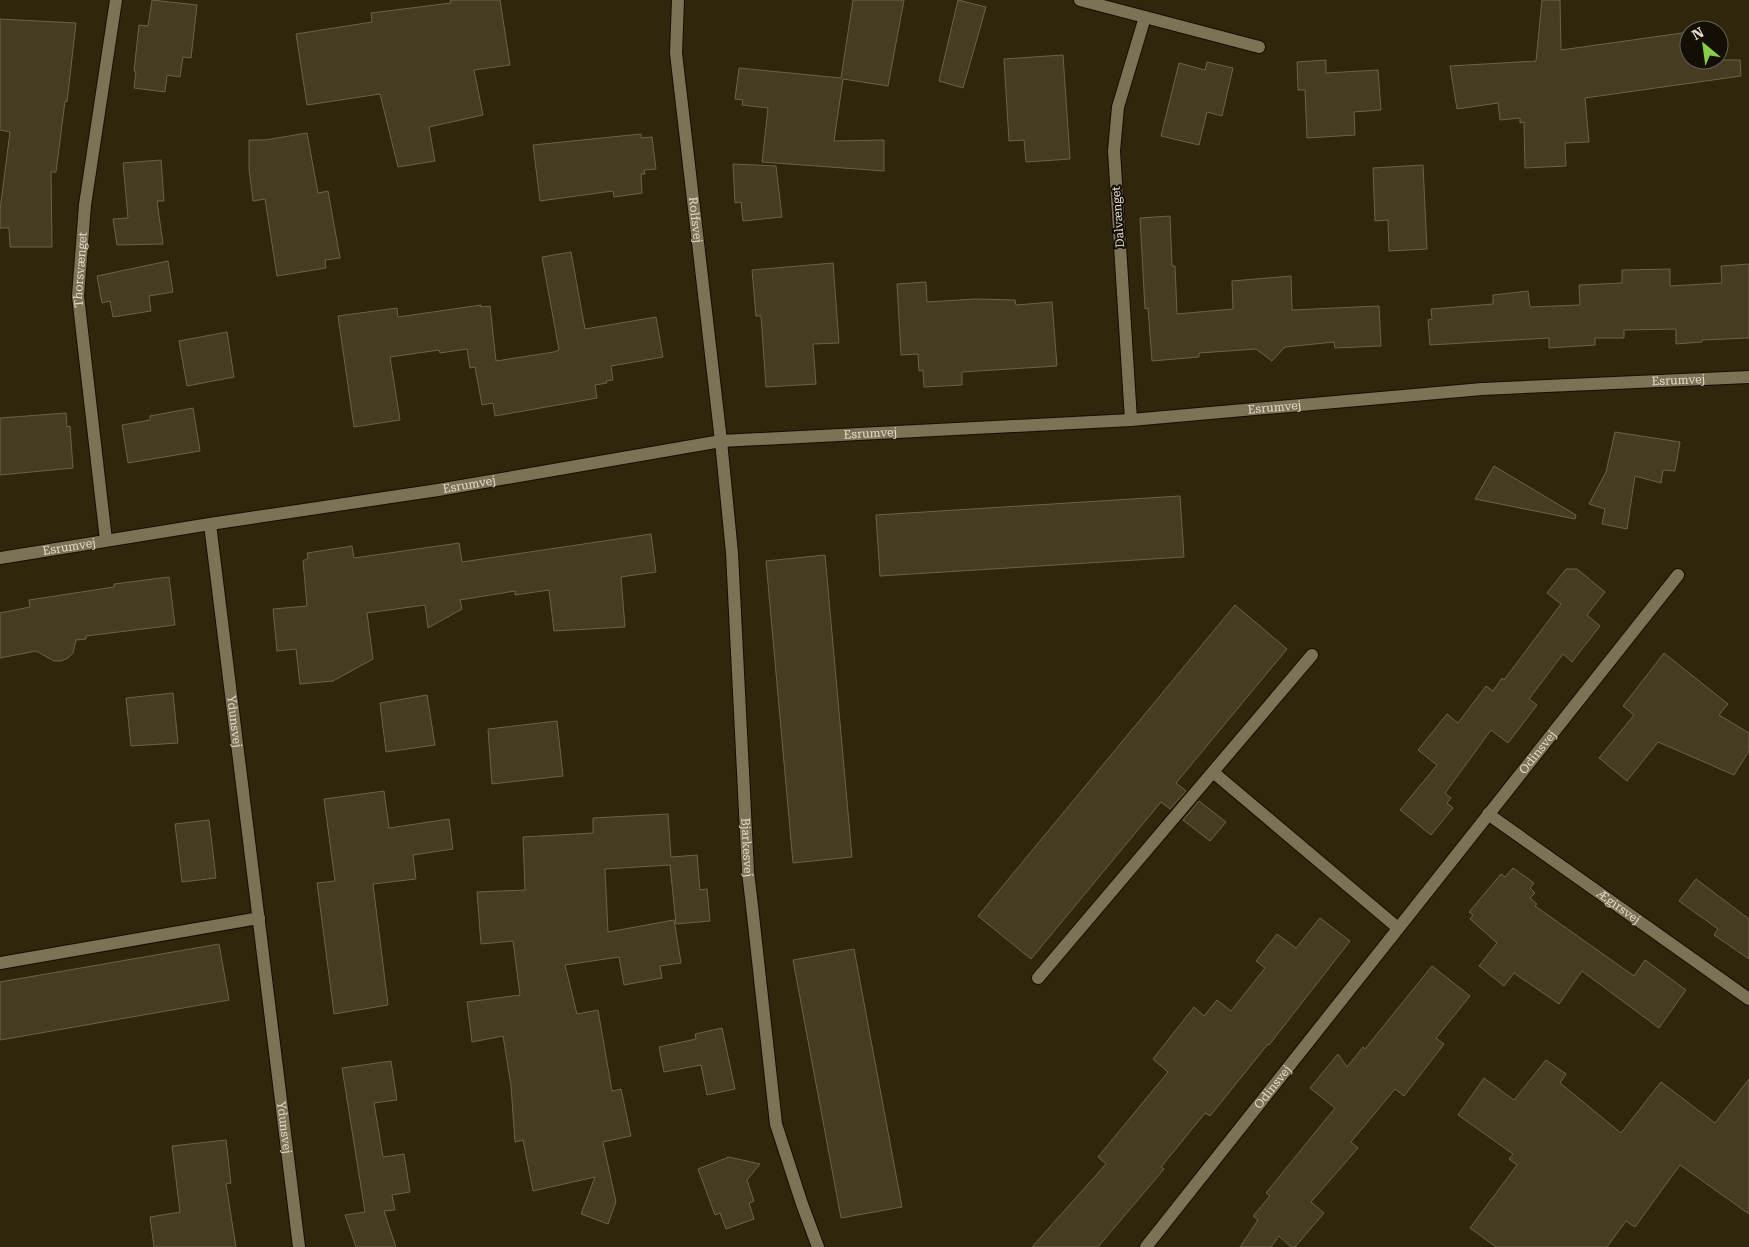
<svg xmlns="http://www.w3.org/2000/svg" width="1749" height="1247" font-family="'Roboto Serif',serif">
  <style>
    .building { fill: #463c22; stroke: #6c6247 }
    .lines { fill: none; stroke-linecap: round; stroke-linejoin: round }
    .lane-casing { stroke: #170e00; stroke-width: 14 }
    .street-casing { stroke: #170e00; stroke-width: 14 }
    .secondary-casing { stroke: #170e00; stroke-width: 14 }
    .lane { stroke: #7c7256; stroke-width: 12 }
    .street { stroke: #7c7256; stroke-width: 12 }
    .secondary { stroke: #7c7256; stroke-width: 12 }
    .labels { text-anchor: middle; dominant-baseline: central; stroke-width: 4; stroke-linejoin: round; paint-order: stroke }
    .street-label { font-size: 12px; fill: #e1dbcc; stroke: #130f05 }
  </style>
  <rect width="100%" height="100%" fill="#2f260c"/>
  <g class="building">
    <path d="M 152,0 L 197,5 L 191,58 L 183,57 L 180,77 L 167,75 L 165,92 L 134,88 L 136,71 L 134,71 L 139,25 L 148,26 Z"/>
    <path d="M 450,0 L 500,0 L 510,65 L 474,70 L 483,115 L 429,127 L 435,161 L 398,167 L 380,94 L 307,105 L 296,34 L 372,22 L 371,13 L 451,3 Z"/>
    <path d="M 853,0 L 904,0 L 888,86 L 843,79 L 834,141 L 884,140 L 884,171 L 762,162 L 768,108 L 742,105 L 743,100 L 735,99 L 739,68 L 841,78 Z"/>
    <path d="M 958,0 L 986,7 L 963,88 L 939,81 Z"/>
    <path d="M 1542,0 L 1560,0 L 1561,50 L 1689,32 L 1689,60 L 1740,60 L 1741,76 L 1585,98 L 1589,142 L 1565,143 L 1566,166 L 1525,168 L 1524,122 L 1520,123 L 1520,118 L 1500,120 L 1498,103 L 1457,109 L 1450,66 L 1536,61 Z"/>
    <path d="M 0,19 L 76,23 L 67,102 L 65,101 L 56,172 L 51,172 L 52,247 L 10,247 L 9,228 L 0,228 L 0,210 L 10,132 L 0,130 Z"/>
    <path d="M 1063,55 L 1070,159 L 1026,162 L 1024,140 L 1009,141 L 1004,59 Z"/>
    <path d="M 1326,60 L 1326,73 L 1378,70 L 1381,110 L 1354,112 L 1355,135 L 1307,138 L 1305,90 L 1298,90 L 1297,62 Z"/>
    <path d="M 1207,62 L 1233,68 L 1222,116 L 1207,112 L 1199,145 L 1161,136 L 1179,63 L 1205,70 Z"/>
    <path d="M 307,133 L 318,193 L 328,191 L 340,258 L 325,260 L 326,268 L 277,276 L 265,199 L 253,201 L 249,169 L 249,140 L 265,140 Z"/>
    <path d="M 641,134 L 641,138 L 652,137 L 656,169 L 644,170 L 645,174 L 641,174 L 642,193 L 614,197 L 613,191 L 540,201 L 533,145 Z"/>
    <path d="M 161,160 L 164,201 L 157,201 L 163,244 L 117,245 L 113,219 L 128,218 L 123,163 Z"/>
    <path d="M 733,164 L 776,166 L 782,217 L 743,221 L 741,202 L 735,203 Z"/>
    <path d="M 1423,165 L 1427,249 L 1389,251 L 1388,220 L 1375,221 L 1373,168 Z"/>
    <path d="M 1170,216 L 1172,266 L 1175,266 L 1177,314 L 1233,309 L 1232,281 L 1291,276 L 1292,310 L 1379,306 L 1381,346 L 1335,348 L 1334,342 L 1285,347 L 1272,361 L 1256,349 L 1199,353 L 1199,357 L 1152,361 L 1148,308 L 1145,309 L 1140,218 Z"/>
    <path d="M 571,252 L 585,329 L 656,317 L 663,357 L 611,366 L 613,380 L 606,381 L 607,383 L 595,385 L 597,398 L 495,416 L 493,403 L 482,405 L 475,367 L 470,368 L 467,349 L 440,353 L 439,350 L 390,357 L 400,420 L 354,427 L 338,316 L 397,308 L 398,317 L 481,305 L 481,307 L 490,306 L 496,361 L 554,352 L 559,350 L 542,257 Z"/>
    <path d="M 168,261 L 173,292 L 149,296 L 151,311 L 113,317 L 110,301 L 102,303 L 97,276 Z"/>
    <path d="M 833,263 L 839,343 L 813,344 L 816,384 L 766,387 L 761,316 L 756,316 L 752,270 Z"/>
    <path d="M 1749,264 L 1749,338 L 1702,340 L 1702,342 L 1676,344 L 1676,329 L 1624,330 L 1624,338 L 1595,338 L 1595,345 L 1549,348 L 1549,338 L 1430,345 L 1428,320 L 1432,319 L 1431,309 L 1493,304 L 1493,295 L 1528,291 L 1530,307 L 1580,305 L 1579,285 L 1622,283 L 1622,270 L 1670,269 L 1670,286 L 1722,283 L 1721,266 Z"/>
    <path d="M 926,282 L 927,302 L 975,299 L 1015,300 L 1016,305 L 1052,302 L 1057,366 L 962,372 L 962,385 L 924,387 L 923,370 L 919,371 L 918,354 L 901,355 L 897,284 Z"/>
    <path d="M 227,332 L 234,377 L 187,386 L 179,341 Z"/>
    <path d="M 193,408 L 200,451 L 128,463 L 122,425 L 150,420 L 150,416 Z"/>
    <path d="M 66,413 L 67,427 L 70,426 L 73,468 L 0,475 L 0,418 Z"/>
    <path d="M 1615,432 L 1680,442 L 1675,471 L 1663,470 L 1661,483 L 1635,476 L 1627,529 L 1602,524 L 1605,509 L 1589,504 L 1606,472 Z"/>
    <path d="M 1494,466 L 1576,515 L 1575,519 L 1475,499 Z"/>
    <path d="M 1180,496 L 1184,557 L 880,576 L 876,515 Z"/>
    <path d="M 651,534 L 656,572 L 621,577 L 625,627 L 554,631 L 549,590 L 515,595 L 515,591 L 460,600 L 462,609 L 428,628 L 425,605 L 367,613 L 373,659 L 333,681 L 300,684 L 296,649 L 277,651 L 273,609 L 307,606 L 303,561 L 308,558 L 307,553 L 352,546 L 354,558 L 459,543 L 462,562 Z"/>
    <path d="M 825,555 L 852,857 L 793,863 L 766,561 Z"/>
    <path d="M 1566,569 L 1577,569 L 1605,592 L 1587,615 L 1600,626 L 1572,662 L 1563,654 L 1529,699 L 1537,705 L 1508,743 L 1491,730 L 1445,793 L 1451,798 L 1447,803 L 1453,808 L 1431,835 L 1400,810 L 1437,765 L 1418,750 L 1447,714 L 1458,723 L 1486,686 L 1493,691 L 1502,678 L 1504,680 L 1561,604 L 1547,593 Z"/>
    <path d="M 169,577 L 175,625 L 86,636 L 86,639 L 76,640 L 73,653 L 68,658 L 61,661 L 54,661 L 36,651 L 0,658 L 0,613 L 30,607 L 29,600 L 114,587 L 114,584 Z"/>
    <path d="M 1235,605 L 1287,649 L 1176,783 L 1186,791 L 1170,809 L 1161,802 L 1031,959 L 978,916 Z"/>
    <path d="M 1664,653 L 1728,704 L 1719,715 L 1749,733 L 1749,751 L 1734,775 L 1658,742 L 1627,781 L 1599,758 L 1634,715 L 1623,706 Z"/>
    <path d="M 173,693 L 178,743 L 131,746 L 126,698 Z"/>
    <path d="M 427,695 L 435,745 L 386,752 L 380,703 Z"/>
    <path d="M 557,721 L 563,776 L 492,784 L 488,729 Z"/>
    <path d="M 384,791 L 389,828 L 449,819 L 453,849 L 413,855 L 416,879 L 373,884 L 388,1005 L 334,1014 L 317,883 L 335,881 L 324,799 Z"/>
    <path d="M 1199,801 L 1226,822 L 1210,841 L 1183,820 Z"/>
    <path d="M 668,814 L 671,857 L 697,855 L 700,890 L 707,889 L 710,921 L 676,924 L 670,865 L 605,869 L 608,932 L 674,920 L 681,963 L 660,966 L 662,978 L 624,985 L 619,957 L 565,965 L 577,1014 L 598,1010 L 612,1091 L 621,1089 L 631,1136 L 603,1142 L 616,1202 L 608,1224 L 581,1214 L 595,1177 L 533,1191 L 523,1140 L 515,1142 L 511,1086 L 503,1036 L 472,1042 L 467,1002 L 520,995 L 513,941 L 481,944 L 477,892 L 525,890 L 523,837 L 593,833 L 593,818 Z"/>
    <path d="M 209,820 L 216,878 L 182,882 L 175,824 Z"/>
    <path d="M 1513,868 L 1534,883 L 1530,888 L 1535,893 L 1530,898 L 1537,904 L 1535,906 L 1634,976 L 1645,960 L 1686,990 L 1659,1028 L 1582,971 L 1559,1004 L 1514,973 L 1504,986 L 1479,966 L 1497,943 L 1470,919 L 1473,915 L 1469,912 L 1501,874 L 1505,877 Z"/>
    <path d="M 1696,879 L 1749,919 L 1749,959 L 1714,935 L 1718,929 L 1679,901 Z"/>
    <path d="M 1320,918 L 1350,941 L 1269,1045 L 1268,1044 L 1210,1116 L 1205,1113 L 1161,1167 L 1164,1169 L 1098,1247 L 1032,1247 L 1106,1164 L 1098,1157 L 1168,1072 L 1153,1059 L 1194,1007 L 1204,1016 L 1217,1000 L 1231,1011 L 1265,968 L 1256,961 L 1277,934 L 1296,948 Z"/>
    <path d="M 219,944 L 229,1000 L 0,1040 L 0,982 Z"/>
    <path d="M 854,949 L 902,1207 L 841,1218 L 793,960 Z"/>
    <path d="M 1432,966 L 1470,996 L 1436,1038 L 1444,1044 L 1404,1096 L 1395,1089 L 1351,1142 L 1358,1148 L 1311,1202 L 1324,1213 L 1295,1247 L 1291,1247 L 1279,1236 L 1271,1247 L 1240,1247 L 1258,1220 L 1253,1216 L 1270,1196 L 1266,1193 L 1335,1108 L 1310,1088 L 1338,1054 L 1347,1067 L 1363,1047 L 1365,1049 Z"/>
    <path d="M 722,1028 L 735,1089 L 707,1095 L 701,1065 L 664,1072 L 659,1047 L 696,1039 L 695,1034 Z"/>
    <path d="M 1546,1060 L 1566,1074 L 1560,1083 L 1621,1133 L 1661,1082 L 1715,1123 L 1749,1079 L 1749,1214 L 1680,1165 L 1635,1227 L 1626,1221 L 1607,1247 L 1496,1247 L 1470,1228 L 1517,1165 L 1509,1159 L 1513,1154 L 1458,1115 L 1484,1078 L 1514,1100 Z"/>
    <path d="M 391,1061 L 397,1100 L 374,1103 L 383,1157 L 404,1154 L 410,1192 L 392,1195 L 395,1210 L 384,1211 L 396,1247 L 356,1247 L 345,1215 L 365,1212 L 342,1068 Z"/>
    <path d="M 226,1140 L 231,1183 L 226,1184 L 236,1247 L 154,1247 L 150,1217 L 180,1212 L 172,1146 Z"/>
    <path d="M 729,1157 L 760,1164 L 747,1180 L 754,1201 L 749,1203 L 754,1219 L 726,1229 L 720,1213 L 715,1215 L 698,1169 Z"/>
  </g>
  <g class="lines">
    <g class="lane-casing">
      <g id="lane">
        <path d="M 1213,772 L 1398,928"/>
        <path d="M 1038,978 L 1312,655"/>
      </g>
    </g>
    <g class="street-casing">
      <g id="street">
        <path id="s1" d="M 678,0 L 676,53 L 721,441 L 732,553 L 748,872 L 752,906 L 776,1124 L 802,1204 L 818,1247"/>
        <path d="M 1080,0 L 1259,47"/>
        <path d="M 1131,420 L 1114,151 L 1118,107 L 1145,17"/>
        <path id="s2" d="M 210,524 L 299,1247"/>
        <path id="s3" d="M 106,540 L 78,296 L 85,205 L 116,0"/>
        <path id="s4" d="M 1488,814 L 1749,999"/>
        <path d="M 0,963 L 259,918"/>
        <path id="s5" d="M 1146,1247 L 1678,575"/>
      </g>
    </g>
    <g class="secondary-casing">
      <g id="secondary">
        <path id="s6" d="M 0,558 L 210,524 L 438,490 L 721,441 L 1131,420 L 1482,389 L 1749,377"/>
      </g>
    </g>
    <use href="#lane" class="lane"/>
    <use href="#street" class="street"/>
    <use href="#secondary" class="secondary"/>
  </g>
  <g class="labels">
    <g class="street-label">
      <text transform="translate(1118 217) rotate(-94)">Dalvænget</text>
      <text stroke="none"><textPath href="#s1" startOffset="221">Rolfsvej</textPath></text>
      <text stroke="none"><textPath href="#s3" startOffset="272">Thorsvænget</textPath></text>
      <text stroke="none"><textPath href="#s6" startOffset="1690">Esrumvej</textPath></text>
      <text stroke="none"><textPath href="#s6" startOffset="1285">Esrumvej</textPath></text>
      <text stroke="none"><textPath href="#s6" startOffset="880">Esrumvej</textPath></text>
      <text stroke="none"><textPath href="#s6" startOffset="475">Esrumvej</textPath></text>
      <text stroke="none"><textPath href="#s6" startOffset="70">Esrumvej</textPath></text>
      <text stroke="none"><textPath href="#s2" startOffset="199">Ydunsvej</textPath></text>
      <text stroke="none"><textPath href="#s5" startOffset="631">Odinsvej</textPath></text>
      <text stroke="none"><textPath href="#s1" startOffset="851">Bjarkesvej</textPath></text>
      <text stroke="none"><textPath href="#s4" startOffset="160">Ægirsvej</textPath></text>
      <text stroke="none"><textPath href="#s5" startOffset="204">Odinsvej</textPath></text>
      <text stroke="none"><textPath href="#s2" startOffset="608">Ydunsvej</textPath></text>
    </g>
  </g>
  <g transform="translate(1704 45) rotate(331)"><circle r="24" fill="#130f05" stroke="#656155"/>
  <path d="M0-4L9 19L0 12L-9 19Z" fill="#8ace47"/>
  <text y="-8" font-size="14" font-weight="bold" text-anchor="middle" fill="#e1dbcc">N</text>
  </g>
</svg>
